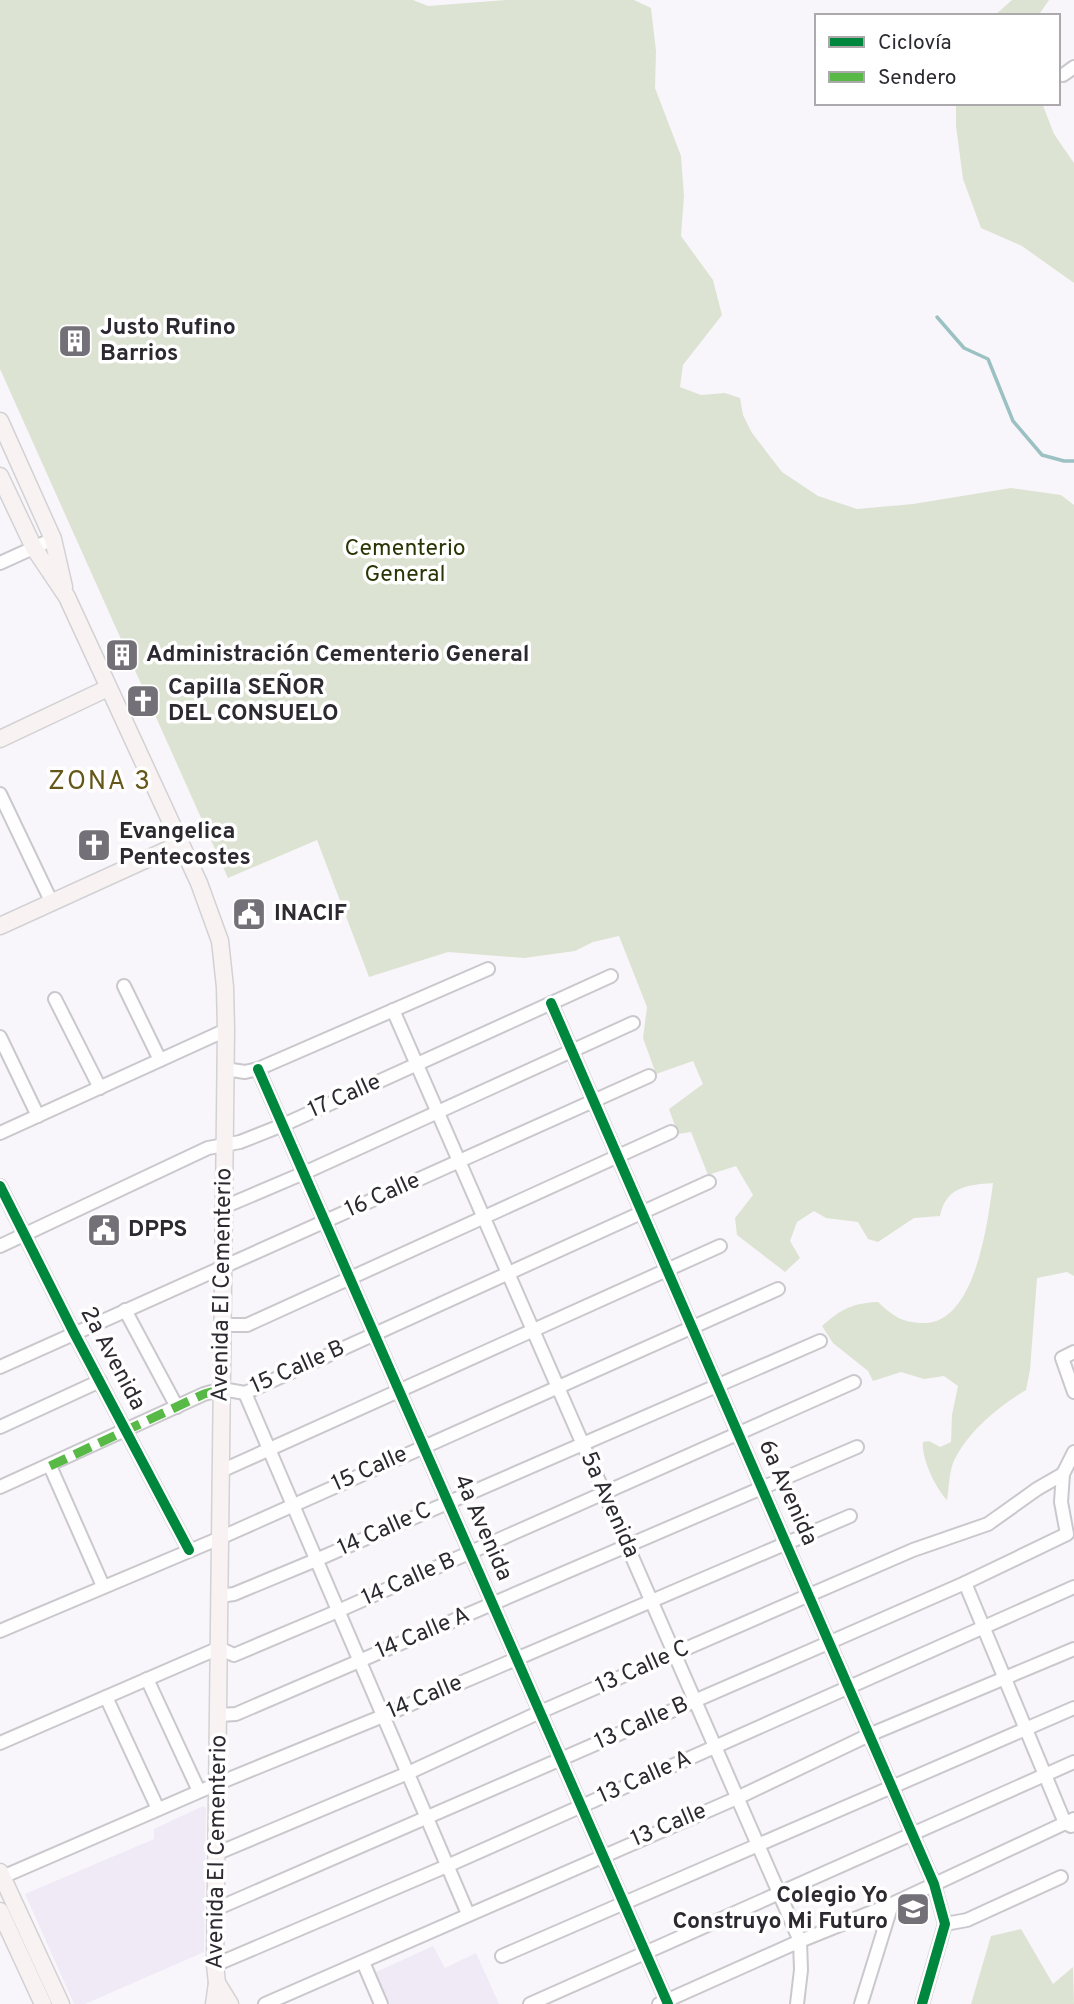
<svg xmlns="http://www.w3.org/2000/svg" width="1074" height="2004" font-family="Overpass,sans-serif">
  <style>
    .built { fill: #f0eaf7 }
    .green { fill: #dde3d2 }
    .lines { fill: none; stroke-linecap: round; stroke-linejoin: round }
    .stream { stroke: #9bc1c3; stroke-width: 3.5 }
    .minor-casing { stroke: #cac8cd; stroke-width: 16 }
    .major-casing { stroke: #d2d1d4; stroke-width: 19 }
    .minor { stroke: #fefefe; stroke-width: 12 }
    .major { stroke: #f8f3f2; stroke-width: 16 }
    .quiet { stroke: #58b947; stroke-width: 9; stroke-dasharray: 18 9; stroke-linecap: butt }
    .cycleway-casing { stroke: #fff; stroke-width: 15 }
    .cycleway { stroke: #00873e; stroke-width: 10 }
    .labels { text-anchor: middle; dominant-baseline: central; stroke-width: 7; stroke-linejoin: round; paint-order: stroke }
    .poi-label { font-size: 23px; font-weight: bold; fill: #2c2930; stroke: #fff; text-anchor: start }
    .park-label { font-size: 23px; fill: #293504; stroke: #fff }
    .street-label { font-size: 23px; fill: #2c2930; stroke: #fff }
    .quarter-label { font-size: 26px; letter-spacing: 2px; fill: #65571a; stroke: #fff }
  </style>
  <rect width="100%" height="100%" fill="#f8f6fb"/>
  <g class="built">
    <path d="M 203,1806 L 206,1808 L 204,1952 L 85,2004 L 74,2004 L 25,1894 L 154,1839 L 154,1829 Z"/>
    <path d="M 433,1946 L 445,1968 L 476,1953 L 499,2004 L 390,2004 L 376,1972 Z"/>
  </g>
  <g class="green">
    <path d="M 0,0 L 413,0 L 428,6 L 506,0 L 634,0 L 651,8 L 656,51 L 655,88 L 681,156 L 684,196 L 681,236 L 713,280 L 722,315 L 683,365 L 680,387 L 701,395 L 725,393 L 740,398 L 743,415 L 752,433 L 782,472 L 818,496 L 857,509 L 913,504 L 1011,488 L 1061,495 L 1074,505 L 1074,1276 L 1067,1272 L 1037,1278 L 1030,1370 L 1026,1390 C 998,1407 967,1432 953,1463 C 949,1474 949,1489 947,1500 C 936,1489 921,1458 923,1442 L 929,1441 L 940,1447 L 951,1442 L 952,1415 L 958,1386 L 944,1376 L 924,1379 L 901,1372 L 873,1381 L 868,1371 L 833,1343 L 822,1326 C 841,1309 853,1303 878,1302 C 894,1317 903,1323 925,1323 C 976,1322 988,1220 993,1183 C 966,1185 946,1187 940,1216 L 914,1218 L 878,1242 L 868,1239 L 858,1222 L 826,1218 L 814,1211 L 797,1222 L 790,1241 L 800,1258 L 785,1272 L 737,1235 L 735,1218 L 753,1195 L 736,1166 L 708,1175 L 691,1132 L 678,1134 L 669,1109 L 703,1084 L 693,1061 L 656,1074 L 643,1038 L 647,1007 L 619,936 L 593,942 L 575,951 L 524,958 L 448,952 L 369,977 L 317,840 L 228,878 L 0,369 Z"/>
    <path d="M 1012,0 L 1049,0 L 1038,16 L 994,16 Z"/>
    <path d="M 956,103 L 1042,103 L 1054,134 L 1074,163 L 1074,283 L 1022,246 L 981,228 L 963,179 L 956,126 Z"/>
    <path d="M 1021,1929 L 1053,1984 L 1073,1967 L 1074,2004 L 971,2004 L 991,1936 Z"/>
  </g>
  <g class="lines">
    <path class="stream" d="M 937,317 L 964,348 L 988,359 L 1013,421 L 1042,455 L 1064,461 L 1074,461"/>
    <g class="minor-casing">
      <g id="minor">
        <path d="M 1063,75 L 1074,67"/>
        <path d="M 0,563 L 53,539"/>
        <path d="M 0,794 L 52,903"/>
        <path d="M 124,986 L 160,1060"/>
        <path d="M 55,999 L 100,1088"/>
        <path d="M 551,1003 L 934,1884 L 945,1924 L 922,2004"/>
        <path d="M 393,1010 L 800,1941 L 801,1970 L 797,2004"/>
        <path d="M 0,1037 L 38,1116"/>
        <path d="M 225,1069 L 245,1072 L 258,1069 L 488,969"/>
        <path d="M 258,1069 L 668,2004"/>
        <path d="M 0,1133 L 226,1030"/>
        <path d="M 0,1186 L 74,1333 L 189,1550"/>
        <path d="M 224,1207 L 304,1173 L 633,1023"/>
        <path d="M 0,1246 L 208,1148 L 240,1142 L 283,1125 L 611,976"/>
        <path d="M 125,1310 L 177,1407"/>
        <path d="M 222,1325 L 247,1325 L 671,1132"/>
        <path d="M 1074,1352 L 1062,1358 L 1074,1392"/>
        <path d="M 0,1367 L 649,1076"/>
        <path d="M 245,1393 L 468,1914"/>
        <path d="M 0,1427 L 100,1381"/>
        <path d="M 50,1466 L 103,1586"/>
        <path d="M 221,1471 L 720,1246"/>
        <path d="M 0,1487 L 204,1394 L 222,1389 L 245,1393 L 709,1182"/>
        <path d="M 965,1583 L 1065,1823 L 1071,1826"/>
        <path d="M 219,1596 L 234,1594 L 316,1560 L 820,1341"/>
        <path d="M 0,1631 L 220,1538 L 778,1289"/>
        <path d="M 147,1679 L 199,1791"/>
        <path d="M 106,1697 L 158,1809"/>
        <path d="M 219,1715 L 236,1714 L 857,1447"/>
        <path d="M 0,1743 L 219,1648 L 234,1655 L 338,1611 L 854,1382"/>
        <path d="M 218,1853 L 408,1773 L 540,1712 L 913,1550 L 988,1524 L 1037,1489 L 1063,1474"/>
        <path d="M 0,1878 L 219,1783 L 383,1716 L 850,1516"/>
        <path d="M 216,1909 L 828,1643 L 965,1583 L 1067,1534 L 1061,1502 L 1063,1474 L 1074,1452"/>
        <path d="M 945,1924 L 967,1920 L 1061,1877"/>
        <path d="M 502,1956 L 1074,1708"/>
        <path d="M 363,1962 L 381,2004"/>
        <path d="M 215,1965 L 447,1866 L 1074,1587"/>
        <path d="M 265,2004 L 737,1798 L 869,1735 L 1074,1649"/>
        <path d="M 530,2004 L 1074,1762"/>
        <path d="M 659,2004 L 800,1941 L 892,1904 L 1074,1819"/>
        <path d="M 861,2004 L 892,1904"/>
      </g>
    </g>
    <g class="major-casing">
      <g id="major">
        <path d="M 0,421 L 53,539 L 64,587"/>
        <path d="M 0,476 L 34,548 L 67,597 L 199,883 L 220,941 L 225,987 L 226,1030 L 215,1965 L 217,1983 L 230,2004"/>
        <path d="M 0,739 L 108,688"/>
        <path d="M 0,926 L 180,844"/>
        <path d="M 0,1872 L 61,2004"/>
        <path d="M 0,1911 L 43,2004"/>
        <path d="M 214,2004 L 217,1983"/>
      </g>
    </g>
    <use href="#minor" class="minor"/>
    <use href="#major" class="major"/>
    <path class="quiet" d="M 50,1466 L 204,1394 L 222,1389"/>
    <g class="cycleway-casing">
      <g id="cycleway">
        <path d="M 551,1003 L 934,1884 L 945,1924 L 922,2004"/>
        <path d="M 258,1069 L 668,2004"/>
        <path d="M 0,1186 L 74,1333 L 189,1550"/>
      </g>
    </g>
    <use href="#cycleway" class="cycleway"/>
  </g>
  <defs>
    <g id="building-square" transform="scale(1.75)"><rect x="-9" y="-9" width="18" height="18" rx="4" fill="#737177" stroke="#fff"/><path d="M-4-6H4V6H1V3H-1V6H-4ZM-2.5-4.3h1.7v1.8h-1.7ZM.8-4.3h1.7v1.8H.8ZM-2.5-1h1.7V.8h-1.7ZM.8-1h1.7V.8H.8Z" fill="#fff"/></g>
    <g id="church-square" transform="scale(1.75)"><rect x="-9" y="-9" width="18" height="18" rx="4" fill="#737177" stroke="#fff"/><path d="M-1.2-6h2.4v3.5h3.3v2.4h-3.3V6h-2.4V-.1h-3.3v-2.4h3.3Z" fill="#fff"/></g>
    <g id="civic-square" transform="scale(1.75)"><rect x="-9" y="-9" width="18" height="18" rx="4" fill="#737177" stroke="#fff"/><path d="M-.6-6.5H3V-4.5H.6V-3L4-1V1h2V6H-6V1h2V-1L-.6-3ZM-1.2 2.5V6h2.4V2.5Z" fill="#fff"/></g>
    <g id="school-square" transform="scale(1.75)"><rect x="-9" y="-9" width="18" height="18" rx="4" fill="#737177" stroke="#fff"/><path d="M0-5L7-2L0 1L-7-2ZM-4 1L0 2.5L4 1V4Q0 6-4 4Z" fill="#fff"/></g>
  </defs>
  <g fill-rule="evenodd">
    <use href="#building-square" x="75" y="341"/>
    <use href="#building-square" x="122" y="655"/>
    <use href="#church-square" x="143" y="701"/>
    <use href="#church-square" x="94" y="845"/>
    <use href="#civic-square" x="249" y="914"/>
    <use href="#civic-square" x="104" y="1230"/>
    <use href="#school-square" x="913" y="1909"/>
  </g>
  <g class="labels">
    <g class="poi-label">
      <text x="100" y="328">Justo Rufino<tspan x="100" dy="26">Barrios</tspan></text>
      <text x="146" y="655">Administración Cementerio General</text>
      <text x="168" y="688">Capilla SEÑOR<tspan x="168" dy="26">DEL CONSUELO</tspan></text>
      <text x="119" y="832">Evangelica<tspan x="119" dy="26">Pentecostes</tspan></text>
      <text x="274" y="914">INACIF</text>
      <text x="128" y="1230">DPPS</text>
      <text x="888" y="1896" text-anchor="end">Colegio Yo<tspan x="888" dy="26">Construyo Mi Futuro</tspan></text>
    </g>
    <g class="park-label">
      <text x="405" y="549">Cementerio<tspan x="405" dy="26">General</tspan></text>
    </g>
    <g class="street-label">
      <text transform="translate(345 1097) rotate(-24)">17 Calle</text>
      <text transform="translate(383 1196) rotate(-24)">16 Calle</text>
      <text transform="translate(223 1285) rotate(-89)">Avenida El Cementerio</text>
      <text transform="translate(112 1359) rotate(62)">2a Avenida</text>
      <text transform="translate(298 1368) rotate(-24)">15 Calle B</text>
      <text transform="translate(370 1470) rotate(-24)">15 Calle</text>
      <text transform="translate(787 1493) rotate(66)">6a Avenida</text>
      <text transform="translate(609 1505) rotate(66)">5a Avenida</text>
      <text transform="translate(482 1528) rotate(66)">4a Avenida</text>
      <text transform="translate(385 1530) rotate(-24)">14 Calle C</text>
      <text transform="translate(409 1580) rotate(-24)">14 Calle B</text>
      <text transform="translate(423 1634) rotate(-23)">14 Calle A</text>
      <text transform="translate(643 1668) rotate(-24)">13 Calle C</text>
      <text transform="translate(425 1698) rotate(-23)">14 Calle</text>
      <text transform="translate(642 1724) rotate(-24)">13 Calle B</text>
      <text transform="translate(645 1778) rotate(-24)">13 Calle A</text>
      <text transform="translate(669 1826) rotate(-23)">13 Calle</text>
      <text transform="translate(218 1852) rotate(-89)">Avenida El Cementerio</text>
    </g>
    <g class="quarter-label">
      <text x="100" y="782">ZONA 3</text>
    </g>
  </g>
  <rect x="815" y="14" width="245" height="91" fill="#ffffff" stroke="#aba9ac" stroke-width="2"/>
  <rect x="829" y="37" width="35" height="10" fill="#00873e" stroke="#aba9ac" stroke-width="2"/>
  <text x="878" y="49" font-size="21" fill="#2c2930">Ciclovía</text>
  <rect x="829" y="72" width="35" height="10" fill="#58b947" stroke="#aba9ac" stroke-width="2"/>
  <text x="878" y="84" font-size="21" fill="#2c2930">Sendero</text>
</svg>
